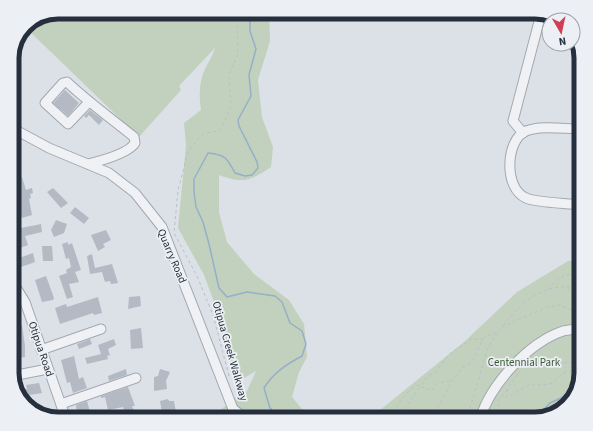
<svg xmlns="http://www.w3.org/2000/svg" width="593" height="431" font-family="'Source Sans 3',sans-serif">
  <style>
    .green { fill: #c2d1bd }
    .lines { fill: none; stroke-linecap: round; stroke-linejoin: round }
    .stream { stroke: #96afc8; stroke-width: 1.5 }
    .building { fill: #b4bac3 }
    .minor-casing { stroke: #a2a8b1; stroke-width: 11 }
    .path { stroke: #bbbfc5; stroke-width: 1; stroke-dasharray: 3 3; stroke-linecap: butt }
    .minor { stroke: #eff1f5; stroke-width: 9 }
    .labels { text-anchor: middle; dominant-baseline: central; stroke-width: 3.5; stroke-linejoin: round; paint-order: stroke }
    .street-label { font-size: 11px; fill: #262f3d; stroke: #eceff4 }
    .park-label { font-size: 11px; fill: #3a5933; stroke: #eceff4 }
    .rim { fill: none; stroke: #262f3d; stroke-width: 5 }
  </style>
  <rect width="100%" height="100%" fill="#dce1e7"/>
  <g class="green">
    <path d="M 58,12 L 269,12 L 270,41 L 258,80 L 262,117 L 273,147 L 271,167 C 250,181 243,184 219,175 L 219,212 L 227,242 L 254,274 L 289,300 L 304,324 L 307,357 L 299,372 L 292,397 L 302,409 L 330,419 L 210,419 L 242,392 L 246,393 L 256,371 L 236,383 L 222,334 L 225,332 L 204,275 L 178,228 L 186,145 L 184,123 L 201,110 C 199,98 199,86 203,74 C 206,65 212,58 215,48 L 179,86 L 181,90 L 139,137 L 26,28 L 28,24 Z"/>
    <path d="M 581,260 L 581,373 L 572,401 L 535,419 L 369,419 L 464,342 L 517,292 L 568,261 Z"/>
  </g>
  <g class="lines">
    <g class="stream">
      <path d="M 254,12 L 250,20 L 250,31 L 256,49 L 249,75 L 251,96 L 238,120 L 239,126 L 257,162 L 258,168 L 252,175 L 245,176 L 235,173 C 227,158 226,155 208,153 L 194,179 L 194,192 L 196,207 L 203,222 L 209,244 L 219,288 L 227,297 L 247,292 L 275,296 L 282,302 L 290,323 L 302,331 L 306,344 L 302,356 C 287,364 273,373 264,388 L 270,408 L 281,419"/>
      <path d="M 535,419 L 550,403 L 574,392"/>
    </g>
  </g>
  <g class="building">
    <path d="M 65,90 L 79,103 L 68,116 L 53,103 Z"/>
    <path d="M 90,110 L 103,120 L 99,125 L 89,115 L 86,118 L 84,116 Z"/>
    <path d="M 16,162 L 19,168 L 15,170 L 18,179 L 22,177 L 26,190 L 32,188 L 33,193 L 30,194 L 31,198 L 29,199 L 32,215 L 22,218 L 19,211 L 12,213 L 12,163 Z"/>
    <path d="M 53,188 L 68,203 L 61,208 L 47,192 Z"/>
    <path d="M 75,207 L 89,218 L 84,224 L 70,213 Z"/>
    <path d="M 56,220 L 67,224 L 64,233 L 54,237 L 51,230 Z"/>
    <path d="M 41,224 L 42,232 L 25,236 L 28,245 L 20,248 L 19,241 L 12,243 L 12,233 L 17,232 L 16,229 Z"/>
    <path d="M 106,230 L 111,240 L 103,244 L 105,247 L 98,251 L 91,235 Z"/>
    <path d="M 68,242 L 68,245 L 72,243 L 81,270 L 75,272 L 79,282 L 69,284 L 73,297 L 67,299 L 59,276 L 67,273 L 66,270 L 71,267 L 69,258 L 66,259 L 62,244 Z"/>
    <path d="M 42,246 L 52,246 L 53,261 L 43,261 Z"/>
    <path d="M 33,253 L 35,262 L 21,267 L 19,258 Z"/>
    <path d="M 92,254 L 95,268 L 112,264 L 118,283 L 111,284 L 110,281 L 105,282 L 102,272 L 90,274 L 87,256 Z"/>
    <path d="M 46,276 L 54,298 L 53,300 L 42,302 L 35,280 Z"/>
    <path d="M 140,296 L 141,306 L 128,309 L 129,297 Z"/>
    <path d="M 98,297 L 102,313 L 94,315 L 93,313 L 60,324 L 55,308 L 66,304 L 67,307 Z"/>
    <path d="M 22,325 L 25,346 L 25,357 L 15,359 L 14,352 L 12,353 L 12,346 L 15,345 L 12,326 Z"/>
    <path d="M 141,328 L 143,348 L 131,349 L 130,330 Z"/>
    <path d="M 90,339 L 92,344 L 79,349 L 77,344 Z"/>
    <path d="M 114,339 L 116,345 L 108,349 L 110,355 L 107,356 L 108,359 L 87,364 L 85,358 L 101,354 L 98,345 Z"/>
    <path d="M 74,356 L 79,379 L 83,377 L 87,388 L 73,393 L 70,382 L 67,383 L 61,360 Z"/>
    <path d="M 126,369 L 127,375 L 109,381 L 108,376 Z"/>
    <path d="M 160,369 L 170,372 L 166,381 L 167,389 L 154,391 L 154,377 L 158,376 Z"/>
    <path d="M 39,383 L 42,393 L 29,395 L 31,407 L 43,406 L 44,414 L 30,410 L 20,390 L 27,389 L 26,385 Z"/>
    <path d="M 128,387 L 135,406 L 132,406 L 137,419 L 116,419 L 125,415 L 123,407 L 108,410 L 105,397 L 101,398 L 101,396 Z"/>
    <path d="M 168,399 L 169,401 L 174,401 L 177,418 L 163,419 L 160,401 Z"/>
    <path d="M 87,401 L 90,412 L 96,410 L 99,419 L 86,419 L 84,417 L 77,419 L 76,405 Z"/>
  </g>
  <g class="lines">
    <g class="minor-casing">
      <g id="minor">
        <path d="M 12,128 L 49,148 L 109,173 L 135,193 L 162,227 L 233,409 L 241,415 L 242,419"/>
        <path d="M 581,129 C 564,129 542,125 526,131 C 506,139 503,188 526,198 C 537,203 568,203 581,205"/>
        <path d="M 523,133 L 513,121 L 541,14"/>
        <path d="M 88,164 C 100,161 129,153 135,143 L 134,137 C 112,119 88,102 67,82 L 63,83 L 45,103 L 68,124 L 89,102"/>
        <path d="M 12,281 L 25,302 L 66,419"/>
        <path d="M 41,350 L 101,329"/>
        <path d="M 12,376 L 48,369"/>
        <path d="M 61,404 L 136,378"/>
        <path d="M 230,419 L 233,409"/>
        <path d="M 480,419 C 490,385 528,343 563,331 C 568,330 575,329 581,328"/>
      </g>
    </g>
    <g class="path">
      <path d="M 568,288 L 570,292 L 581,301"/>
      <path d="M 548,289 L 560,277 L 581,271"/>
      <path d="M 502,327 L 547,307 L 560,305 L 581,314"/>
      <path d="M 528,361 L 546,364 L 581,362"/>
      <path d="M 229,376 L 213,315 L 197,276 L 174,233 L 178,190 L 188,152 L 200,136 L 206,133 L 217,131 L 222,127 L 231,106 L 229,75 L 238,53 L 237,22 L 240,12"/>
      <path d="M 508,389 L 507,397 L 531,384 L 542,385 L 551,384 L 563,373 L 581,369"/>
      <path d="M 249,416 L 262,419"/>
      <path d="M 381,419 L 386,417 L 391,419"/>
      <path d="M 392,419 C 396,405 405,392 418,385 L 432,391 L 436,384 L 452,380"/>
      <path d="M 402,419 L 400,418 L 408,404 L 428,376 L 436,371 L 448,355 L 471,339 L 483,340"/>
      <path d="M 432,419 L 453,379 L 461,369 L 471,363 L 484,337 L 498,332"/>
      <path d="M 464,419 C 477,397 479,369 489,346 C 491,341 496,336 499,331 C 518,304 546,279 581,289"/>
      <path d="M 492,419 L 497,409"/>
      <path d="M 500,419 L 498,402 L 520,371"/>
    </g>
    <use href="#minor" class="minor"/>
  </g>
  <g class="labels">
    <g class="street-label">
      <text transform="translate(172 256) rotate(67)">Quarry Road</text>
      <text transform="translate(41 349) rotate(71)">Otipua Road</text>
      <text transform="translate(230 351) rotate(74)">Otipua Creek Walkway</text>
    </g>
    <g class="park-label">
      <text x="524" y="362">Centennial Park</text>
    </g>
  </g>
  <path d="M0 0H593V431H0ZM58 19H535A39 39 0 0 1 574 58V373A39 39 0 0 1 535 412H58A39 39 0 0 1 19 373V58A39 39 0 0 1 58 19Z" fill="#eceff4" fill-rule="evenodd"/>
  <path class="rim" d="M58 19H535A39 39 0 0 1 574 58V373A39 39 0 0 1 535 412H58A39 39 0 0 1 19 373V58A39 39 0 0 1 58 19Z"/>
  <g transform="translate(561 32) rotate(171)"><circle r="19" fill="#eceff4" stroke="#9da2ab"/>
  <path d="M0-3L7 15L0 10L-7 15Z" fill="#cf3e55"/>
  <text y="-6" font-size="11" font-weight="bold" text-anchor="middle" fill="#262f3d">N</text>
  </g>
</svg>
